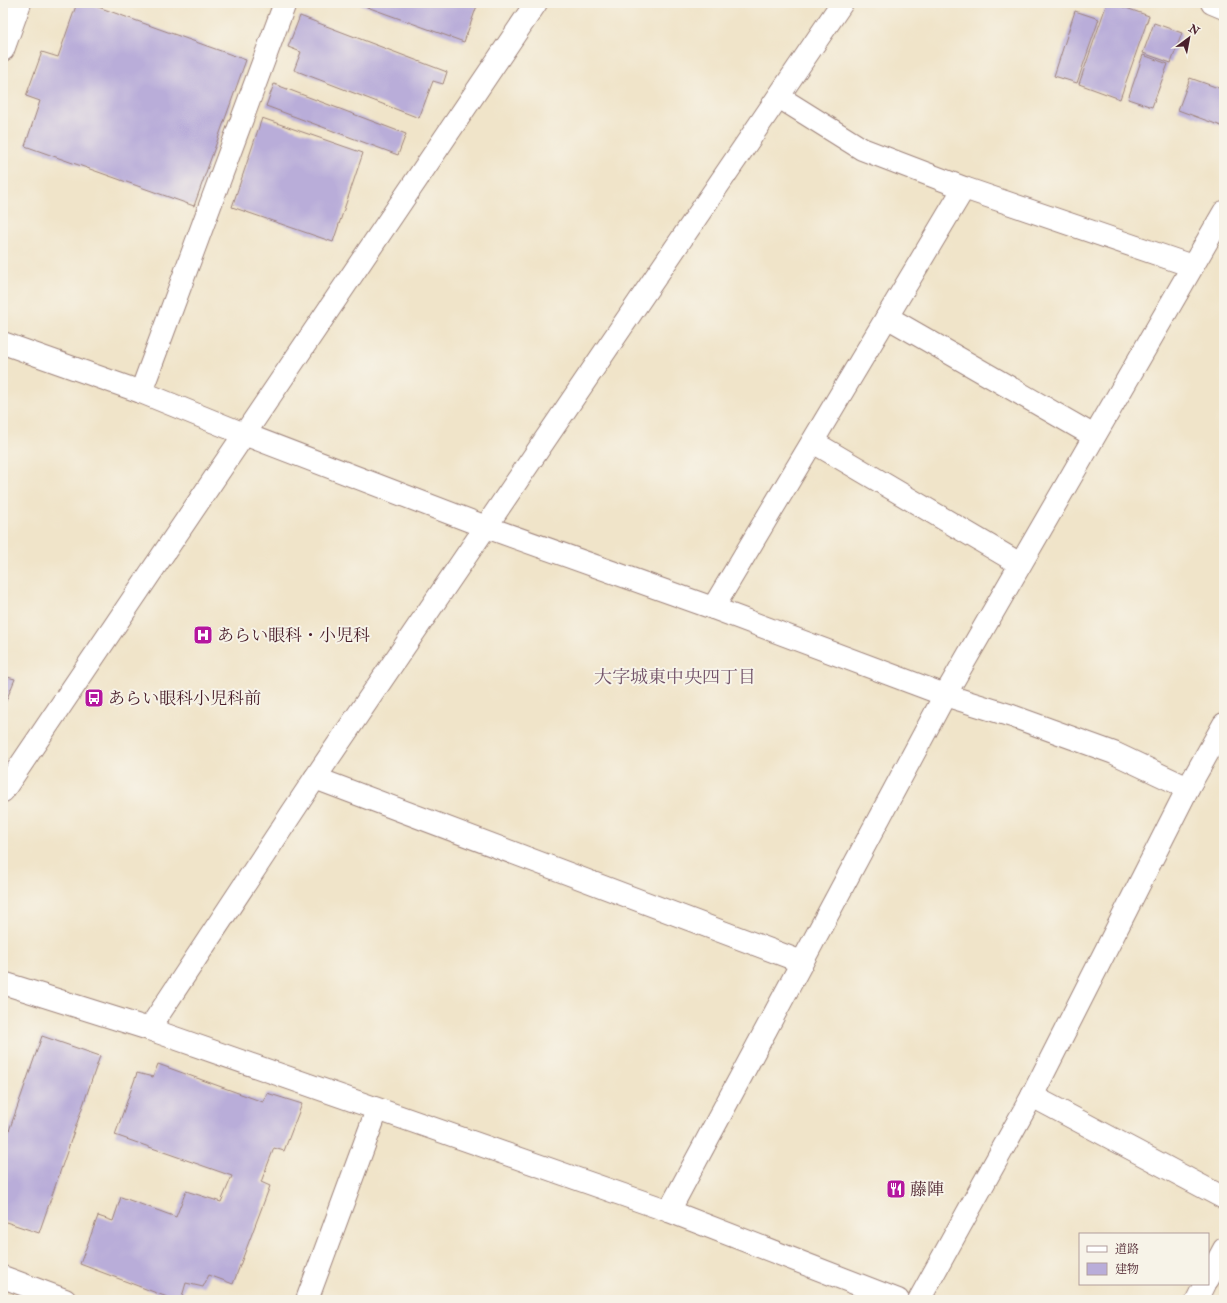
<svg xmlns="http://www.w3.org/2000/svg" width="1227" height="1303" font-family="'IM FELL Double Pica','Noto Serif JP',serif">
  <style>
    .building { fill: #b9add9 }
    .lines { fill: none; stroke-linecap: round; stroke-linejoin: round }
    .minor-casing { stroke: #9d827a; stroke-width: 24 }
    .minor { stroke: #fff; stroke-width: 22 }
    .labels { text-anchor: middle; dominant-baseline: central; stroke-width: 4; stroke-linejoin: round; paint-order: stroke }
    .poi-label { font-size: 17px; fill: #4a1f2b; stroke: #f7f3e8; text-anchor: start }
    .neighbourhood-label { font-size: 18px; fill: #715168; stroke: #f7f3e8 }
  </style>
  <rect width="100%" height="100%" fill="#f7f3e8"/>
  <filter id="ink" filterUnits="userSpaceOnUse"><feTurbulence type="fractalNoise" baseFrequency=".025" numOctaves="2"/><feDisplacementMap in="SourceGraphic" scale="8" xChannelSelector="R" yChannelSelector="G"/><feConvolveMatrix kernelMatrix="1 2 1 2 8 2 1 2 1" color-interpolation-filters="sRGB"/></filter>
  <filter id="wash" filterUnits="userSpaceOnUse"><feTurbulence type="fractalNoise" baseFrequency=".012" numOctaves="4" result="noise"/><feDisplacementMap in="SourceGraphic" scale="16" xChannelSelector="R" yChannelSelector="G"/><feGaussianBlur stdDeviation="0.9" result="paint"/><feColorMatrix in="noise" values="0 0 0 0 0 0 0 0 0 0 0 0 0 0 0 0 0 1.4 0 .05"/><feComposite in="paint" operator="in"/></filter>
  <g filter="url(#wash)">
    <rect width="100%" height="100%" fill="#f0e4c9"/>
    <g id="blocks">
      <g class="building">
        <path d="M 77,3 L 87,3 L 246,60 L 194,206 L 25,146 L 40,101 L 26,96 L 42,52 L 58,57 Z"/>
        <path d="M 356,3 L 478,3 L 464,42 Z"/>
        <path d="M 1107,3 L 1112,3 L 1149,16 L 1120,99 L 1079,84 Z"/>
        <path d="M 1075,11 L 1099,19 L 1077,83 L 1054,76 Z"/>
        <path d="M 300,16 L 447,72 L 443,84 L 433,81 L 419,118 L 294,70 L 301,52 L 288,47 Z"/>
        <path d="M 1154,23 L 1182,33 L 1171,63 L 1143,53 Z"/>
        <path d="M 1143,55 L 1168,64 L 1152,107 L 1128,99 Z"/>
        <path d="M 1190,78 L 1224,90 L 1224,127 L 1178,110 Z"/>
        <path d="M 274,84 L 406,134 L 398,155 L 266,106 Z"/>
        <path d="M 262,118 L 363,153 L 333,242 L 232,207 Z"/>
        <path d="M 3,676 L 15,679 L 3,708 Z"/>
        <path d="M 42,1036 L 100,1056 L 39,1233 L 3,1221 L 3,1148 Z"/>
        <path d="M 158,1064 L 263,1102 L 267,1093 L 302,1104 L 284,1151 L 274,1148 L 261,1182 L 270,1186 L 233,1284 L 209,1275 L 203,1287 L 186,1283 L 181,1300 L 175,1300 L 80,1264 L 98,1216 L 113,1221 L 121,1197 L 176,1217 L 186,1191 L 221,1202 L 232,1176 L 115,1135 L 137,1073 L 153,1077 Z"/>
      </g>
    </g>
  </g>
  <g filter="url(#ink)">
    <use href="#blocks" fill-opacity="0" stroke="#9d827a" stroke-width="1"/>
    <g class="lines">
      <g class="minor-casing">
        <g id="minor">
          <path d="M 1212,3 L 1224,8"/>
          <path d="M 3,50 L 20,3"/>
          <path d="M 779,97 L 862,149 L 964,188 L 1192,266"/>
          <path d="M 887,317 L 1094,436"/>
          <path d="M 3,343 L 141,392 L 244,434 L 486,527 L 713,608 L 945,695 L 1012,716 L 1114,753 L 1188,788"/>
          <path d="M 141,392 L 285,3"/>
          <path d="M 813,442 L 1020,564"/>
          <path d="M 713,608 L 964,188"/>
          <path d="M 315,778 L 802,962"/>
          <path d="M 3,791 L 536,3"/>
          <path d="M 3,983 L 149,1029 L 669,1211 L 898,1300"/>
          <path d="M 149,1029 L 315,778 L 842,3"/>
          <path d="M 1032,1096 L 1224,1198"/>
          <path d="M 669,1211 L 945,695 L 1224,212"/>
          <path d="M 3,1277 L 65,1300"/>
          <path d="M 1208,1279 L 1224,1249"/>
          <path d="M 307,1300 L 377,1110"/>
          <path d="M 919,1300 L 1032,1096 L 1188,788 L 1224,724"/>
          <path d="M 1197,1300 L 1205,1284"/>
        </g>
      </g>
      <use href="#minor" class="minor"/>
    </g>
  </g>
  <defs>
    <g id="hospital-square" transform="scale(1)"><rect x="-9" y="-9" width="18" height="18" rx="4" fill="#b5179e" stroke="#f7f3e8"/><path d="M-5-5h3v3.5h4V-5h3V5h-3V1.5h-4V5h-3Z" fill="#fff"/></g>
    <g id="bus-square" transform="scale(1)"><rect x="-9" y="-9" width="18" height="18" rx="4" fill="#b5179e" stroke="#f7f3e8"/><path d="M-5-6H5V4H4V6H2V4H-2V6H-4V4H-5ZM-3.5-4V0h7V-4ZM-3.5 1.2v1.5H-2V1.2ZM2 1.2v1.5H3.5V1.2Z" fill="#fff"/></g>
    <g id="restaurant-square" transform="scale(1)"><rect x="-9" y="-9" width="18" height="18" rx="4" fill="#b5179e" stroke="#f7f3e8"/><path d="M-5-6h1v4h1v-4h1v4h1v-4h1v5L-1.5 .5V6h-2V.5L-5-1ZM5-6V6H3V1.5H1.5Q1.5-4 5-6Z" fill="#fff"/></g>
  </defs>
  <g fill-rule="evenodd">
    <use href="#hospital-square" x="203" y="635"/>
    <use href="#bus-square" x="94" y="698"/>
    <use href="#restaurant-square" x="896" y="1189"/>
  </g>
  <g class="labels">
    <g class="poi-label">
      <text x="217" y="635">あらい眼科・小児科</text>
      <text x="108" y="698">あらい眼科小児科前</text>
      <text x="910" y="1189">藤陣</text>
    </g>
    <g class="neighbourhood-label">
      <text x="675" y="677">大字城東中央四丁目</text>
    </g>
  </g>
  <rect width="1227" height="1303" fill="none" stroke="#f7f3e8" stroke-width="16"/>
  <rect x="1079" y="1233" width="130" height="52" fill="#f7f3e8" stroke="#b29e9c"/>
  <rect x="1087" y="1246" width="20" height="6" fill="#ffffff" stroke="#b29e9c"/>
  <text x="1115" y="1253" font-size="12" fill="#4a1f2b">道路</text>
  <rect x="1087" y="1263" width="20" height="12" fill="#b9add9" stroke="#b29e9c"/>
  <text x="1115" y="1273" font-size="12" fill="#4a1f2b">建物</text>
  <g transform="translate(1189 38) rotate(32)" stroke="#f7f3e8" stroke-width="3" paint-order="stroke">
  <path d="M0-3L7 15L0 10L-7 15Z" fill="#4a1f2b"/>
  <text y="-6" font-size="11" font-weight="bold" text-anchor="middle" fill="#4a1f2b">N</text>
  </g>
</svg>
